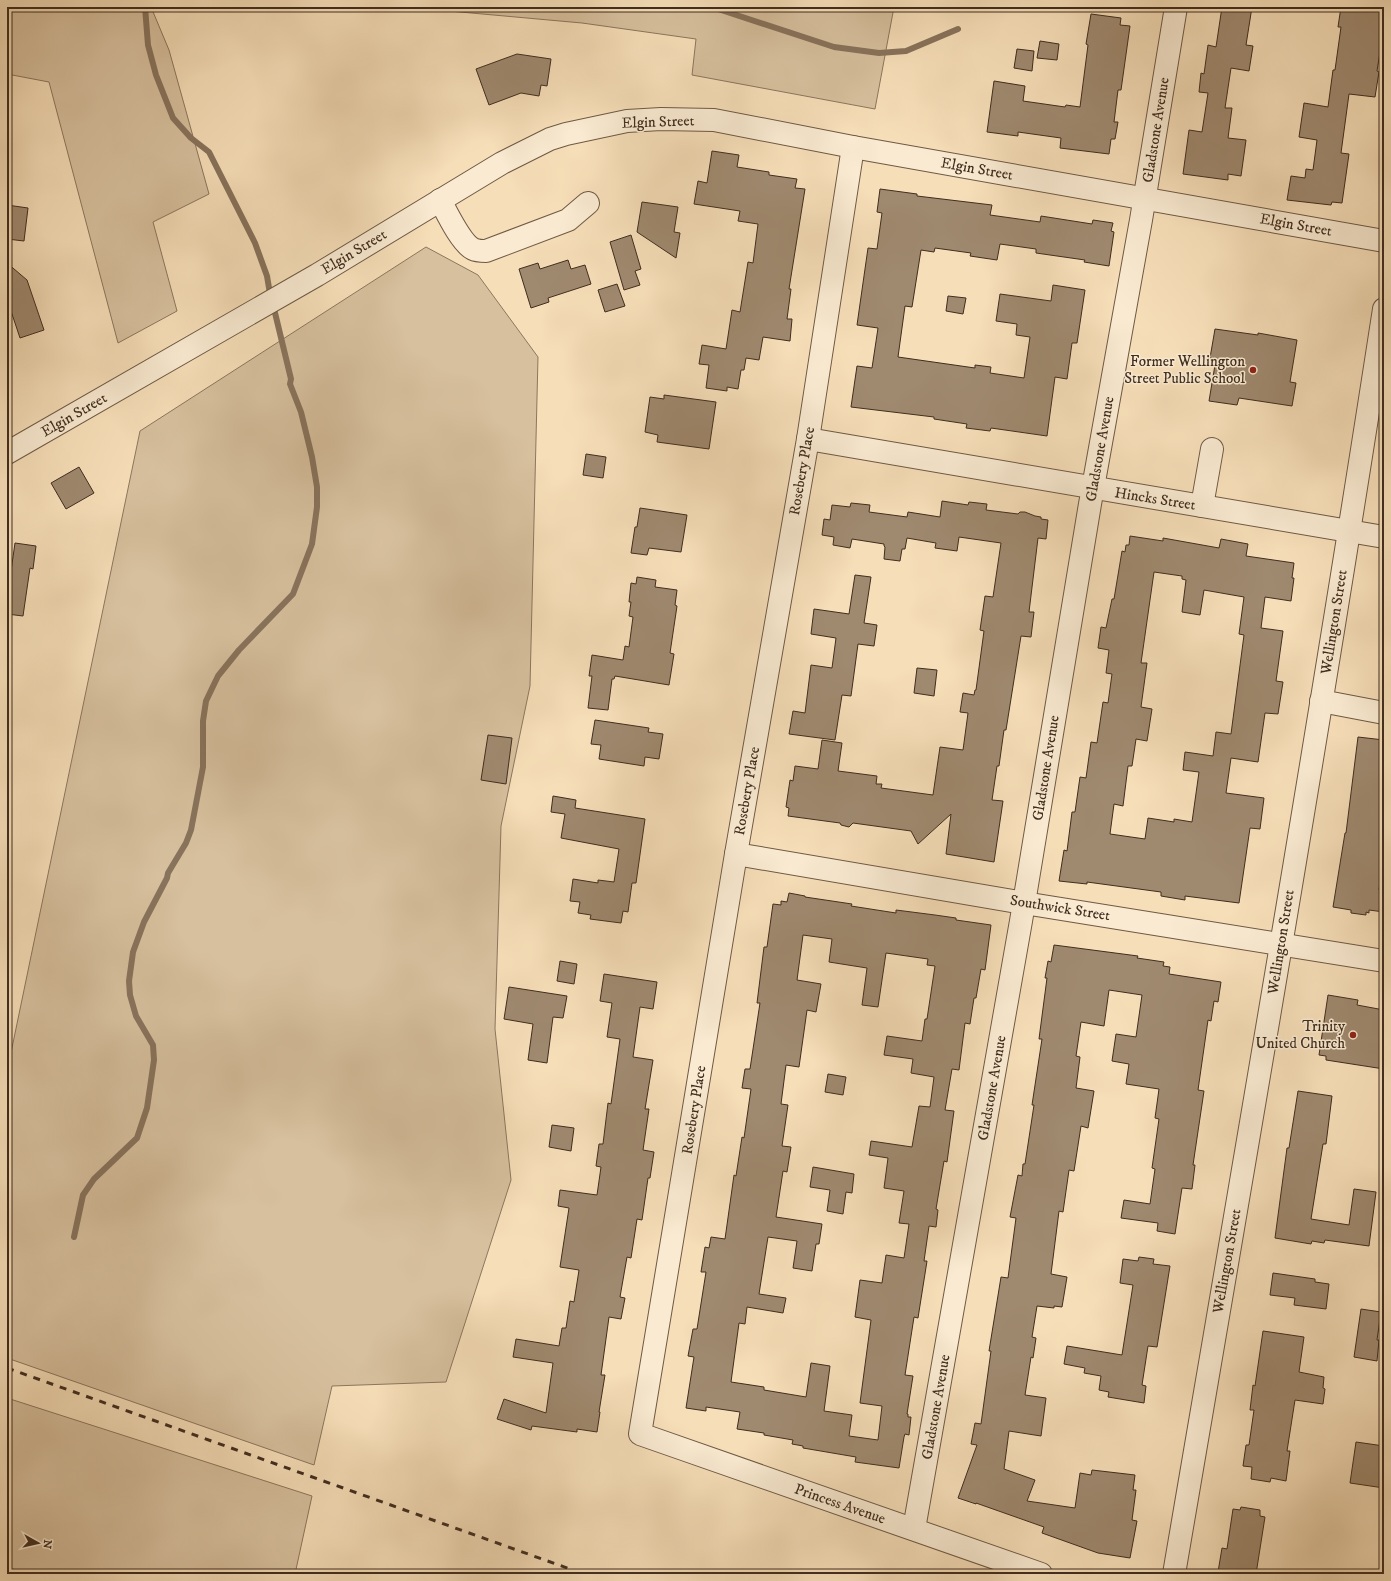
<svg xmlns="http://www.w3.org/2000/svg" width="1391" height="1581" font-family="'IM FELL DW Pica',serif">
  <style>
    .green { fill: #d7c09e; stroke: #8c765e }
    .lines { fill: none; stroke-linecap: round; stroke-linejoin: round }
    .stream { stroke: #88735c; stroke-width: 6 }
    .building { fill: #9f896f; stroke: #402d1f; fill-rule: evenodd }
    .minor-casing { stroke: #6e5945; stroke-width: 24 }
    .minor { stroke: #f9ead1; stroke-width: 22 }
    .rail { stroke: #402d1f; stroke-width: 3; stroke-dasharray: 7 7; stroke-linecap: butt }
    .poi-dot { fill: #8f2418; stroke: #f9ead1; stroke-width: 1.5 }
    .labels { text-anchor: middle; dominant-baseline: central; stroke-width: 3; stroke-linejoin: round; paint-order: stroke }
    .street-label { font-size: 15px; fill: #402d1f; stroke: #f9ead1 }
    .poi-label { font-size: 15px; fill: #402d1f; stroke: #f9ead1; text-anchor: end }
  </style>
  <rect width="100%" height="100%" fill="#f6deb8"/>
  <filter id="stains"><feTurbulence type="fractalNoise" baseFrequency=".005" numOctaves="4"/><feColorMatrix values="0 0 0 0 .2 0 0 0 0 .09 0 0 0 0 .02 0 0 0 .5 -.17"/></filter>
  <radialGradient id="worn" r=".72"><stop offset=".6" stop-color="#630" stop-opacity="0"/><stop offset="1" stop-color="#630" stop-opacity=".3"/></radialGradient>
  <g class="green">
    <path d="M 7,7 L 151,7 L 169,50 L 209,194 L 153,222 L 177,311 L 118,343 L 49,82 L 7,74 Z"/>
    <path d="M 427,7 L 894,7 L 875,109 L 692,75 L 696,39 L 582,23 L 427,9 Z"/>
    <path d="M 426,247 L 478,275 L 538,357 L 530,686 L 501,826 L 495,1029 L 511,1180 L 446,1382 L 332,1386 L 314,1465 L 7,1358 L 7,1072 L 140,431 Z"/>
    <path d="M 7,1398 L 312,1496 L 295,1574 L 7,1574 Z"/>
  </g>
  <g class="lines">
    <g class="stream">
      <path d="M 712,7 L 834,47 L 879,53 L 906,51 L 958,29"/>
      <path d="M 74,1237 L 83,1195 L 94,1179 L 137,1138 L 147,1108 L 154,1060 L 153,1045 L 136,1016 L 130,995 L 129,981 L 133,952 L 144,922 L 167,878 L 168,873 L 186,843 L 191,830 L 203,767 L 203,721 L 206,701 L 218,676 L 239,650 L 293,594 L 312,544 L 317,507 L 317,487 L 312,457 L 301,412 L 290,384 L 291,379 L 269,288 L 267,276 L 255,243 L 209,152 L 191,138 L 173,118 L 156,75 L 148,45 L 145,7"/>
      <path d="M 7,1571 L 30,1574"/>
    </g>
  </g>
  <g class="building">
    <path d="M 1222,7 L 1252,7 L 1246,45 L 1253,46 L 1249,71 L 1231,68 L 1225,108 L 1232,108 L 1228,138 L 1246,140 L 1241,176 L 1228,174 L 1228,180 L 1183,174 L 1189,130 L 1202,132 L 1208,93 L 1199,92 L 1201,73 L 1204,74 L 1208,45 L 1216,47 Z"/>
    <path d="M 1341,7 L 1384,7 L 1384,33 L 1383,33 L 1377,71 L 1379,72 L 1375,97 L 1349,94 L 1341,153 L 1349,154 L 1342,203 L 1332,202 L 1331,205 L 1287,200 L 1291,176 L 1305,178 L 1306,169 L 1313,170 L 1317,140 L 1299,137 L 1304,103 L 1328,107 L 1333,70 L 1335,70 L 1341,27 L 1338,27 Z"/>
    <path d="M 1091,14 L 1121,18 L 1120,25 L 1130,26 L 1121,90 L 1118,90 L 1114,122 L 1118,122 L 1115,139 L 1111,139 L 1109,154 L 1060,148 L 1061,138 L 1018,132 L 1018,136 L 987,132 L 994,81 L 1025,86 L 1023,101 L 1065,107 L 1066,105 L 1080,107 L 1088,45 L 1086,44 Z"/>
    <path d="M 1040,41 L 1059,44 L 1057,60 L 1037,58 Z"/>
    <path d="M 1017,49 L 1034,51 L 1032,71 L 1014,68 Z"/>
    <path d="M 517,54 L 551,59 L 547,86 L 541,85 L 539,96 L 521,93 L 489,105 L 476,69 Z"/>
    <path d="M 712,151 L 739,155 L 737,167 L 769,172 L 769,175 L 797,179 L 795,188 L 805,189 L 789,289 L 791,289 L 787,319 L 792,319 L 790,341 L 763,337 L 759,360 L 746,358 L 744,370 L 741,370 L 738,389 L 727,387 L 727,391 L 706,388 L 709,365 L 699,364 L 702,345 L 726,349 L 732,310 L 740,312 L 748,262 L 753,263 L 758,224 L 738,221 L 740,211 L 694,204 L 698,181 L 707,183 Z"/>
    <path d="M 880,189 L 917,194 L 917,196 L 992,205 L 990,215 L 1040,222 L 1041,216 L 1092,224 L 1093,220 L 1113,223 L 1111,231 L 1114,232 L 1109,266 L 1084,262 L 1085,260 L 1036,253 L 1036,249 L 1000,244 L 997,260 L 970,256 L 971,253 L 935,248 L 934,252 L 921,250 L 912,307 L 905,306 L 898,357 L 975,368 L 975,365 L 991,367 L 990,373 L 1024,378 L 1030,337 L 1016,335 L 1017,324 L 996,321 L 1000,294 L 1051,301 L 1053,285 L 1085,290 L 1077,343 L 1072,343 L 1067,379 L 1055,377 L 1047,436 L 991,428 L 990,431 L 966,428 L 967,424 L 934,419 L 934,417 L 851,407 L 857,366 L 872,368 L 878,328 L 857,325 L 868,248 L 877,249 L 882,213 L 877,212 Z"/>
    <path d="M 642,202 L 678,207 L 674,232 L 680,233 L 676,258 L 637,232 Z"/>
    <path d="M 7,205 L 28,208 L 24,241 L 7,239 Z"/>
    <path d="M 631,235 L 641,269 L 635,271 L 640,285 L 624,290 L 610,242 Z"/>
    <path d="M 568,260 L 571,269 L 585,265 L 591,284 L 548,298 L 549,302 L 531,308 L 519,269 L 538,263 L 540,269 Z"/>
    <path d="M 7,263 L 27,280 L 44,330 L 20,338 L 7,299 Z"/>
    <path d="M 617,284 L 625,306 L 605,312 L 598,290 Z"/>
    <path d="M 948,296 L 966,298 L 963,314 L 946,311 Z"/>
    <path d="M 1215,329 L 1258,335 L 1258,333 L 1297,340 L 1290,382 L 1296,383 L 1292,406 L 1239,398 L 1237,405 L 1209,401 L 1216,359 L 1210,358 Z"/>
    <path d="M 664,395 L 716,402 L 709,449 L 657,442 L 658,435 L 645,432 L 650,397 L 664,399 Z"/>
    <path d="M 586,454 L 606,457 L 603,478 L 583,475 Z"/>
    <path d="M 79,467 L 94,493 L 66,509 L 51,483 Z"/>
    <path d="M 942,501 L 968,505 L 969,502 L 987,504 L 986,510 L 1018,514 L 1020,512 L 1025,512 L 1035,516 L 1041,517 L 1041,519 L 1048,520 L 1046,539 L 1038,538 L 1029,612 L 1034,612 L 1031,637 L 1021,636 L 1006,730 L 1004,730 L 999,766 L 997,766 L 992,800 L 1003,801 L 994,862 L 946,854 L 951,814 L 918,844 L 911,831 L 853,823 L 849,827 L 841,825 L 840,823 L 788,816 L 789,808 L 786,807 L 790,780 L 793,781 L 795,766 L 818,769 L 822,740 L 842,743 L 838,771 L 877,776 L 876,784 L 882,784 L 881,788 L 933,795 L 940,747 L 963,750 L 968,713 L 960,712 L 963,693 L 974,695 L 975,690 L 976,690 L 984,631 L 980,630 L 985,596 L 993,597 L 1001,543 L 959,537 L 957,551 L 935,548 L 936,543 L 907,538 L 905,549 L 902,549 L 900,561 L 884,559 L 885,547 L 884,546 L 884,544 L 852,539 L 850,548 L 833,545 L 834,537 L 822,535 L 824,519 L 830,520 L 832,505 L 850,507 L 851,503 L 870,505 L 869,512 L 907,517 L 908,512 L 940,517 Z"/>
    <path d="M 640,508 L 687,515 L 681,552 L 649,548 L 647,555 L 631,553 L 635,527 L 637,527 Z"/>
    <path d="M 1130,536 L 1163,541 L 1163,538 L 1219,548 L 1221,539 L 1248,544 L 1246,556 L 1294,563 L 1292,578 L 1294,578 L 1291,601 L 1265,597 L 1261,628 L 1283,631 L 1276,681 L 1283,682 L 1278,714 L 1265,713 L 1258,762 L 1231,758 L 1226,793 L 1264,798 L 1260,829 L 1250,828 L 1239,903 L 1185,896 L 1185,900 L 1161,896 L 1161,892 L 1087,882 L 1087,884 L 1059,881 L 1064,850 L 1067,851 L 1072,812 L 1075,812 L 1080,777 L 1086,778 L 1091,742 L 1097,743 L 1103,702 L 1108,703 L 1112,674 L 1106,673 L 1109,650 L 1098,648 L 1101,627 L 1106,628 L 1112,599 L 1114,599 L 1122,551 L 1125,552 L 1126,545 L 1129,545 ZM 1154,572 L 1182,576 L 1182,579 L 1186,580 L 1182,612 L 1200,615 L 1204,590 L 1244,597 L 1239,634 L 1244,635 L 1231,734 L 1216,732 L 1213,756 L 1185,752 L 1183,770 L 1199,772 L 1192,822 L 1174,819 L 1174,822 L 1148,818 L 1145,839 L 1110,834 L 1114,804 L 1123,806 L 1128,766 L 1132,766 L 1136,739 L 1147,741 L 1152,709 L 1141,707 L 1147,663 L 1141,663 Z"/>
    <path d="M 15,543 L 36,546 L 33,569 L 30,568 L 23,616 L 7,614 L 7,599 Z"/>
    <path d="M 855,575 L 871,577 L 864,623 L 877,625 L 874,646 L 858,644 L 851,696 L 842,695 L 835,740 L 789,734 L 793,711 L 805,713 L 811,665 L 832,668 L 836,638 L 811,634 L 814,609 L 849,614 Z"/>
    <path d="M 637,577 L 656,580 L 655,587 L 677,590 L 675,605 L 677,606 L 670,653 L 674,654 L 669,685 L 615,676 L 614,679 L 612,679 L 608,710 L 588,708 L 592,676 L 589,676 L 592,655 L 623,660 L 625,646 L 629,647 L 633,617 L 629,616 L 631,602 L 629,602 L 631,583 L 636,584 Z"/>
    <path d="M 917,668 L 937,670 L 934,696 L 914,693 Z"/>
    <path d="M 595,720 L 649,728 L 648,732 L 663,734 L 659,759 L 645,757 L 644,766 L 599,759 L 601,745 L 591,744 Z"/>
    <path d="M 488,735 L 512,738 L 506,784 L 481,780 Z"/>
    <path d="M 1358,737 L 1384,740 L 1384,853 L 1379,890 L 1384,891 L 1384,912 L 1369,910 L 1369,913 L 1366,912 L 1366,915 L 1351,913 L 1351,910 L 1333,907 L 1345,833 L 1346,833 Z"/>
    <path d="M 553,796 L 576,800 L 575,808 L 645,819 L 636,883 L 632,883 L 628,912 L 623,911 L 621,923 L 590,919 L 591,915 L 578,913 L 580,902 L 570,901 L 573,879 L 598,883 L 598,880 L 614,882 L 619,849 L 561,838 L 565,814 L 551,812 Z"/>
    <path d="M 789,893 L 805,896 L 805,897 L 852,904 L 851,906 L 896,913 L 896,910 L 935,915 L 956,918 L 956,920 L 991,925 L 985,970 L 981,969 L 976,998 L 974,998 L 970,1024 L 965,1023 L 959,1070 L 952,1069 L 945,1110 L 954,1111 L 947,1162 L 944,1161 L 936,1209 L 938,1210 L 936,1227 L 929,1226 L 924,1261 L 927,1261 L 918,1318 L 914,1317 L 905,1375 L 913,1376 L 907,1414 L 908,1414 L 908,1417 L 911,1417 L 909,1435 L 905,1434 L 904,1437 L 899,1468 L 855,1462 L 856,1457 L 803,1448 L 803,1446 L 792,1444 L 793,1440 L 764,1435 L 764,1433 L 737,1429 L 740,1412 L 706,1407 L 706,1411 L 686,1408 L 694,1357 L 688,1356 L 693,1329 L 697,1329 L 706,1272 L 701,1272 L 705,1247 L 709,1248 L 711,1237 L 725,1239 L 734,1175 L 736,1176 L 742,1137 L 744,1138 L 751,1089 L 742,1088 L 745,1069 L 750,1069 L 760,1003 L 757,1003 L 764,947 L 767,947 L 773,904 L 781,905 L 781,901 L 787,902 ZM 803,935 L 832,939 L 829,962 L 867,968 L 862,1005 L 878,1007 L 886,953 L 928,959 L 927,965 L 935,966 L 927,1019 L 925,1019 L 922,1041 L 887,1036 L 884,1055 L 913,1059 L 911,1073 L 934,1077 L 930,1107 L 919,1106 L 912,1147 L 871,1141 L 869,1155 L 888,1158 L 884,1188 L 904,1191 L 899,1223 L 909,1224 L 904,1258 L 886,1255 L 882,1283 L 860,1280 L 855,1317 L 871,1320 L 860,1403 L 882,1406 L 878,1440 L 849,1436 L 852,1415 L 824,1411 L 830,1366 L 811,1363 L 806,1397 L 764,1390 L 764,1387 L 731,1382 L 739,1323 L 745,1324 L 747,1307 L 783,1313 L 786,1298 L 759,1294 L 768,1237 L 797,1241 L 793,1268 L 812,1271 L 816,1244 L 819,1244 L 822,1224 L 776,1217 L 783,1171 L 787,1172 L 791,1147 L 782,1146 L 788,1105 L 781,1104 L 786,1065 L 799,1067 L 807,1010 L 816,1012 L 821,984 L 797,980 Z"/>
    <path d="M 1054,945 L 1138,956 L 1137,958 L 1164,962 L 1163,966 L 1170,967 L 1169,974 L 1221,982 L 1218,1002 L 1214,1001 L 1211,1021 L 1208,1020 L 1198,1090 L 1204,1091 L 1193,1165 L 1195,1165 L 1192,1189 L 1182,1188 L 1175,1234 L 1157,1231 L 1158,1223 L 1121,1218 L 1124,1200 L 1150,1204 L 1155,1169 L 1152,1168 L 1159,1119 L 1155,1118 L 1159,1089 L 1126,1084 L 1129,1064 L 1112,1061 L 1116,1034 L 1136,1037 L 1142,995 L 1109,990 L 1104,1026 L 1081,1022 L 1076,1056 L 1080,1057 L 1076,1088 L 1094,1091 L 1088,1128 L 1081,1126 L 1074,1171 L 1069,1170 L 1063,1212 L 1059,1211 L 1051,1274 L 1067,1277 L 1062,1307 L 1054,1306 L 1054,1308 L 1037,1306 L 1032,1337 L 1036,1338 L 1033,1358 L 1031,1357 L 1025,1395 L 1046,1398 L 1041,1436 L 1009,1431 L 1004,1469 L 1035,1480 L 1027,1501 L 1075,1508 L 1080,1473 L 1091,1475 L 1092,1470 L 1135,1475 L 1133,1490 L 1136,1490 L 1132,1520 L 1137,1521 L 1130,1558 L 1098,1553 L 1042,1533 L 1044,1527 L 976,1503 L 976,1504 L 958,1498 L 977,1445 L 971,1444 L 975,1423 L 981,1424 L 991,1351 L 989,1351 L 1001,1277 L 1008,1278 L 1016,1218 L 1010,1217 L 1018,1175 L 1022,1176 L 1023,1164 L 1025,1164 L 1034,1105 L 1032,1105 L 1042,1039 L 1039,1039 L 1047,978 L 1045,978 L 1048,961 L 1051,962 Z"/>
    <path d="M 560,961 L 577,964 L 574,984 L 557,981 Z"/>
    <path d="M 604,974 L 657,982 L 653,1009 L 640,1007 L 633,1057 L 653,1060 L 645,1109 L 649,1109 L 643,1150 L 654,1152 L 650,1178 L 648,1178 L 642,1220 L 637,1219 L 631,1258 L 627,1257 L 620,1297 L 625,1298 L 621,1319 L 609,1317 L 601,1375 L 605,1375 L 599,1412 L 600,1412 L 597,1432 L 577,1429 L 577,1432 L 532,1426 L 531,1430 L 497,1419 L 504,1399 L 546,1413 L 553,1363 L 513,1357 L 516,1339 L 559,1346 L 562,1328 L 566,1328 L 570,1301 L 574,1302 L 579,1270 L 560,1267 L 569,1208 L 558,1206 L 560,1190 L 597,1195 L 601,1167 L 596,1166 L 599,1144 L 603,1144 L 608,1103 L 611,1104 L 620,1039 L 607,1037 L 612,1003 L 600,1001 Z"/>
    <path d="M 509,987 L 567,996 L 563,1018 L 553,1017 L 547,1063 L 528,1060 L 533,1024 L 504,1019 Z"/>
    <path d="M 1328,995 L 1358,1000 L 1357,1005 L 1384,1010 L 1384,1069 L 1326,1060 L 1326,1056 L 1319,1055 Z"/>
    <path d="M 828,1074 L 846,1077 L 843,1095 L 825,1092 Z"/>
    <path d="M 1298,1091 L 1332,1096 L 1326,1144 L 1323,1144 L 1311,1219 L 1349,1225 L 1354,1189 L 1376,1192 L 1369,1246 L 1325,1240 L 1324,1243 L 1312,1241 L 1311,1244 L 1275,1238 L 1287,1148 L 1289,1148 Z"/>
    <path d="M 552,1125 L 574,1128 L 571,1151 L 549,1147 Z"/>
    <path d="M 813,1167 L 854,1174 L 852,1193 L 846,1192 L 843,1214 L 827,1211 L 830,1190 L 810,1187 Z"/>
    <path d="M 1139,1257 L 1154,1259 L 1153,1264 L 1170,1266 L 1157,1347 L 1148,1346 L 1142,1385 L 1146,1386 L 1144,1403 L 1108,1397 L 1109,1392 L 1099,1390 L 1101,1376 L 1084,1373 L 1085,1368 L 1064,1364 L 1067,1346 L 1122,1355 L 1133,1285 L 1120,1283 L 1123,1259 L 1138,1261 Z"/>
    <path d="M 1273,1273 L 1315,1279 L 1315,1282 L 1329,1284 L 1326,1309 L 1294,1305 L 1295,1298 L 1270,1295 Z"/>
    <path d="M 1361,1309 L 1381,1312 L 1377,1340 L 1379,1340 L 1377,1361 L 1354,1357 Z"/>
    <path d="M 1263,1331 L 1304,1337 L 1299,1372 L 1324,1377 L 1323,1388 L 1325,1389 L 1323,1404 L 1295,1400 L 1287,1451 L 1290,1451 L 1286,1481 L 1271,1478 L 1270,1482 L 1251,1479 L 1252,1467 L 1243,1466 L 1246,1445 L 1249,1445 L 1254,1410 L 1250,1410 L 1253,1385 L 1255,1386 Z"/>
    <path d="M 1356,1442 L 1384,1446 L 1384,1488 L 1350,1483 Z"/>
    <path d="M 1241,1507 L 1260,1510 L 1260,1516 L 1265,1517 L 1256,1574 L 1231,1574 L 1218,1572 L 1222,1548 L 1227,1549 L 1233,1509 L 1240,1510 Z"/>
  </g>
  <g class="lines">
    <g class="minor-casing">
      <g id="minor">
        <path d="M 853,147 L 808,439 L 736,854 L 640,1434 L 1041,1574"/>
        <path d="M 440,200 C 447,213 461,243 473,249 C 477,251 482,251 486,251 L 568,220 L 588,203"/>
        <path d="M 808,439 L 1384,537"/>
        <path d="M 7,453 L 317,275 L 502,163 L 550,139 L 566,134 L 627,121 L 661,119 L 714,120 L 853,147 L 1384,241"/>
        <path d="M 1202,506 L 1212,449"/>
        <path d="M 1321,701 L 1384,713"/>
        <path d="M 736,854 L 1024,903 L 1384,961"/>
        <path d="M 914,1529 L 1021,921 L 1090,504 L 1141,220 L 1176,7"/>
        <path d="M 1174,1574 C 1246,1152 1319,731 1384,309"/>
      </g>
    </g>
    <use href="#minor" class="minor"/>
    <path class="rail" d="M 7,1368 L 584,1574"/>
  </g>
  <g class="poi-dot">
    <circle cx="1253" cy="370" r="4"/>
    <circle cx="1353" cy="1035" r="4"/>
  </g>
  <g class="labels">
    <g class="street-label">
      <text transform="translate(658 122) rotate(-2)">Elgin Street</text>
      <text transform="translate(1156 130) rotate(-81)">Gladstone Avenue</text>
      <text transform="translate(977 169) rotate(10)">Elgin Street</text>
      <text transform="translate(1296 225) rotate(10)">Elgin Street</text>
      <text transform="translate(354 252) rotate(-31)">Elgin Street</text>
      <text transform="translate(74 415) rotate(-30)">Elgin Street</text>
      <text transform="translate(1100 449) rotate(-80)">Gladstone Avenue</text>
      <text transform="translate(802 471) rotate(-80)">Rosebery Place</text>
      <text transform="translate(1155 499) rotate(9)">Hincks Street</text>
      <text transform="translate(1334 622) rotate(-81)">Wellington Street</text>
      <text transform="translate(1046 768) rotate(-81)">Gladstone Avenue</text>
      <text transform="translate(747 791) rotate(-80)">Rosebery Place</text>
      <text transform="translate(1060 908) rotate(9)">Southwick Street</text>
      <text transform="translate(1281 942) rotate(-81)">Wellington Street</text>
      <text transform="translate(992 1088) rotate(-80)">Gladstone Avenue</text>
      <text transform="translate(694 1110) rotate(-81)">Rosebery Place</text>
      <text transform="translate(1227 1261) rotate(-80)">Wellington Street</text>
      <text transform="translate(936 1407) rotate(-80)">Gladstone Avenue</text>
      <text transform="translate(840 1504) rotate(19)">Princess Avenue</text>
    </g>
    <g class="poi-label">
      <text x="1245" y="361">Former Wellington<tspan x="1245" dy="17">Street Public School</tspan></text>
      <text x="1345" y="1026">Trinity<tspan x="1345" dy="17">United Church</tspan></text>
    </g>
  </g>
  <rect width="1391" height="1581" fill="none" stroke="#f6deb8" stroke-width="24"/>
  <rect x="8" y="8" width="1375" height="1565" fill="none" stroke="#402d1f" stroke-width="2"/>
  <rect x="12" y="12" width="1367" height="1557" fill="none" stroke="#402d1f"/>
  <g transform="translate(38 1543) rotate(98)" stroke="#f9ead1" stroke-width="3" paint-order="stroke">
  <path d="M0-3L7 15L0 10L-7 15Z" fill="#402d1f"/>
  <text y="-6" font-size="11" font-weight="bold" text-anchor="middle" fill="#402d1f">N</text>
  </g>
  <rect width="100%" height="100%" filter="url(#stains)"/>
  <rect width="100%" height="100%" fill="url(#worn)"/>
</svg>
